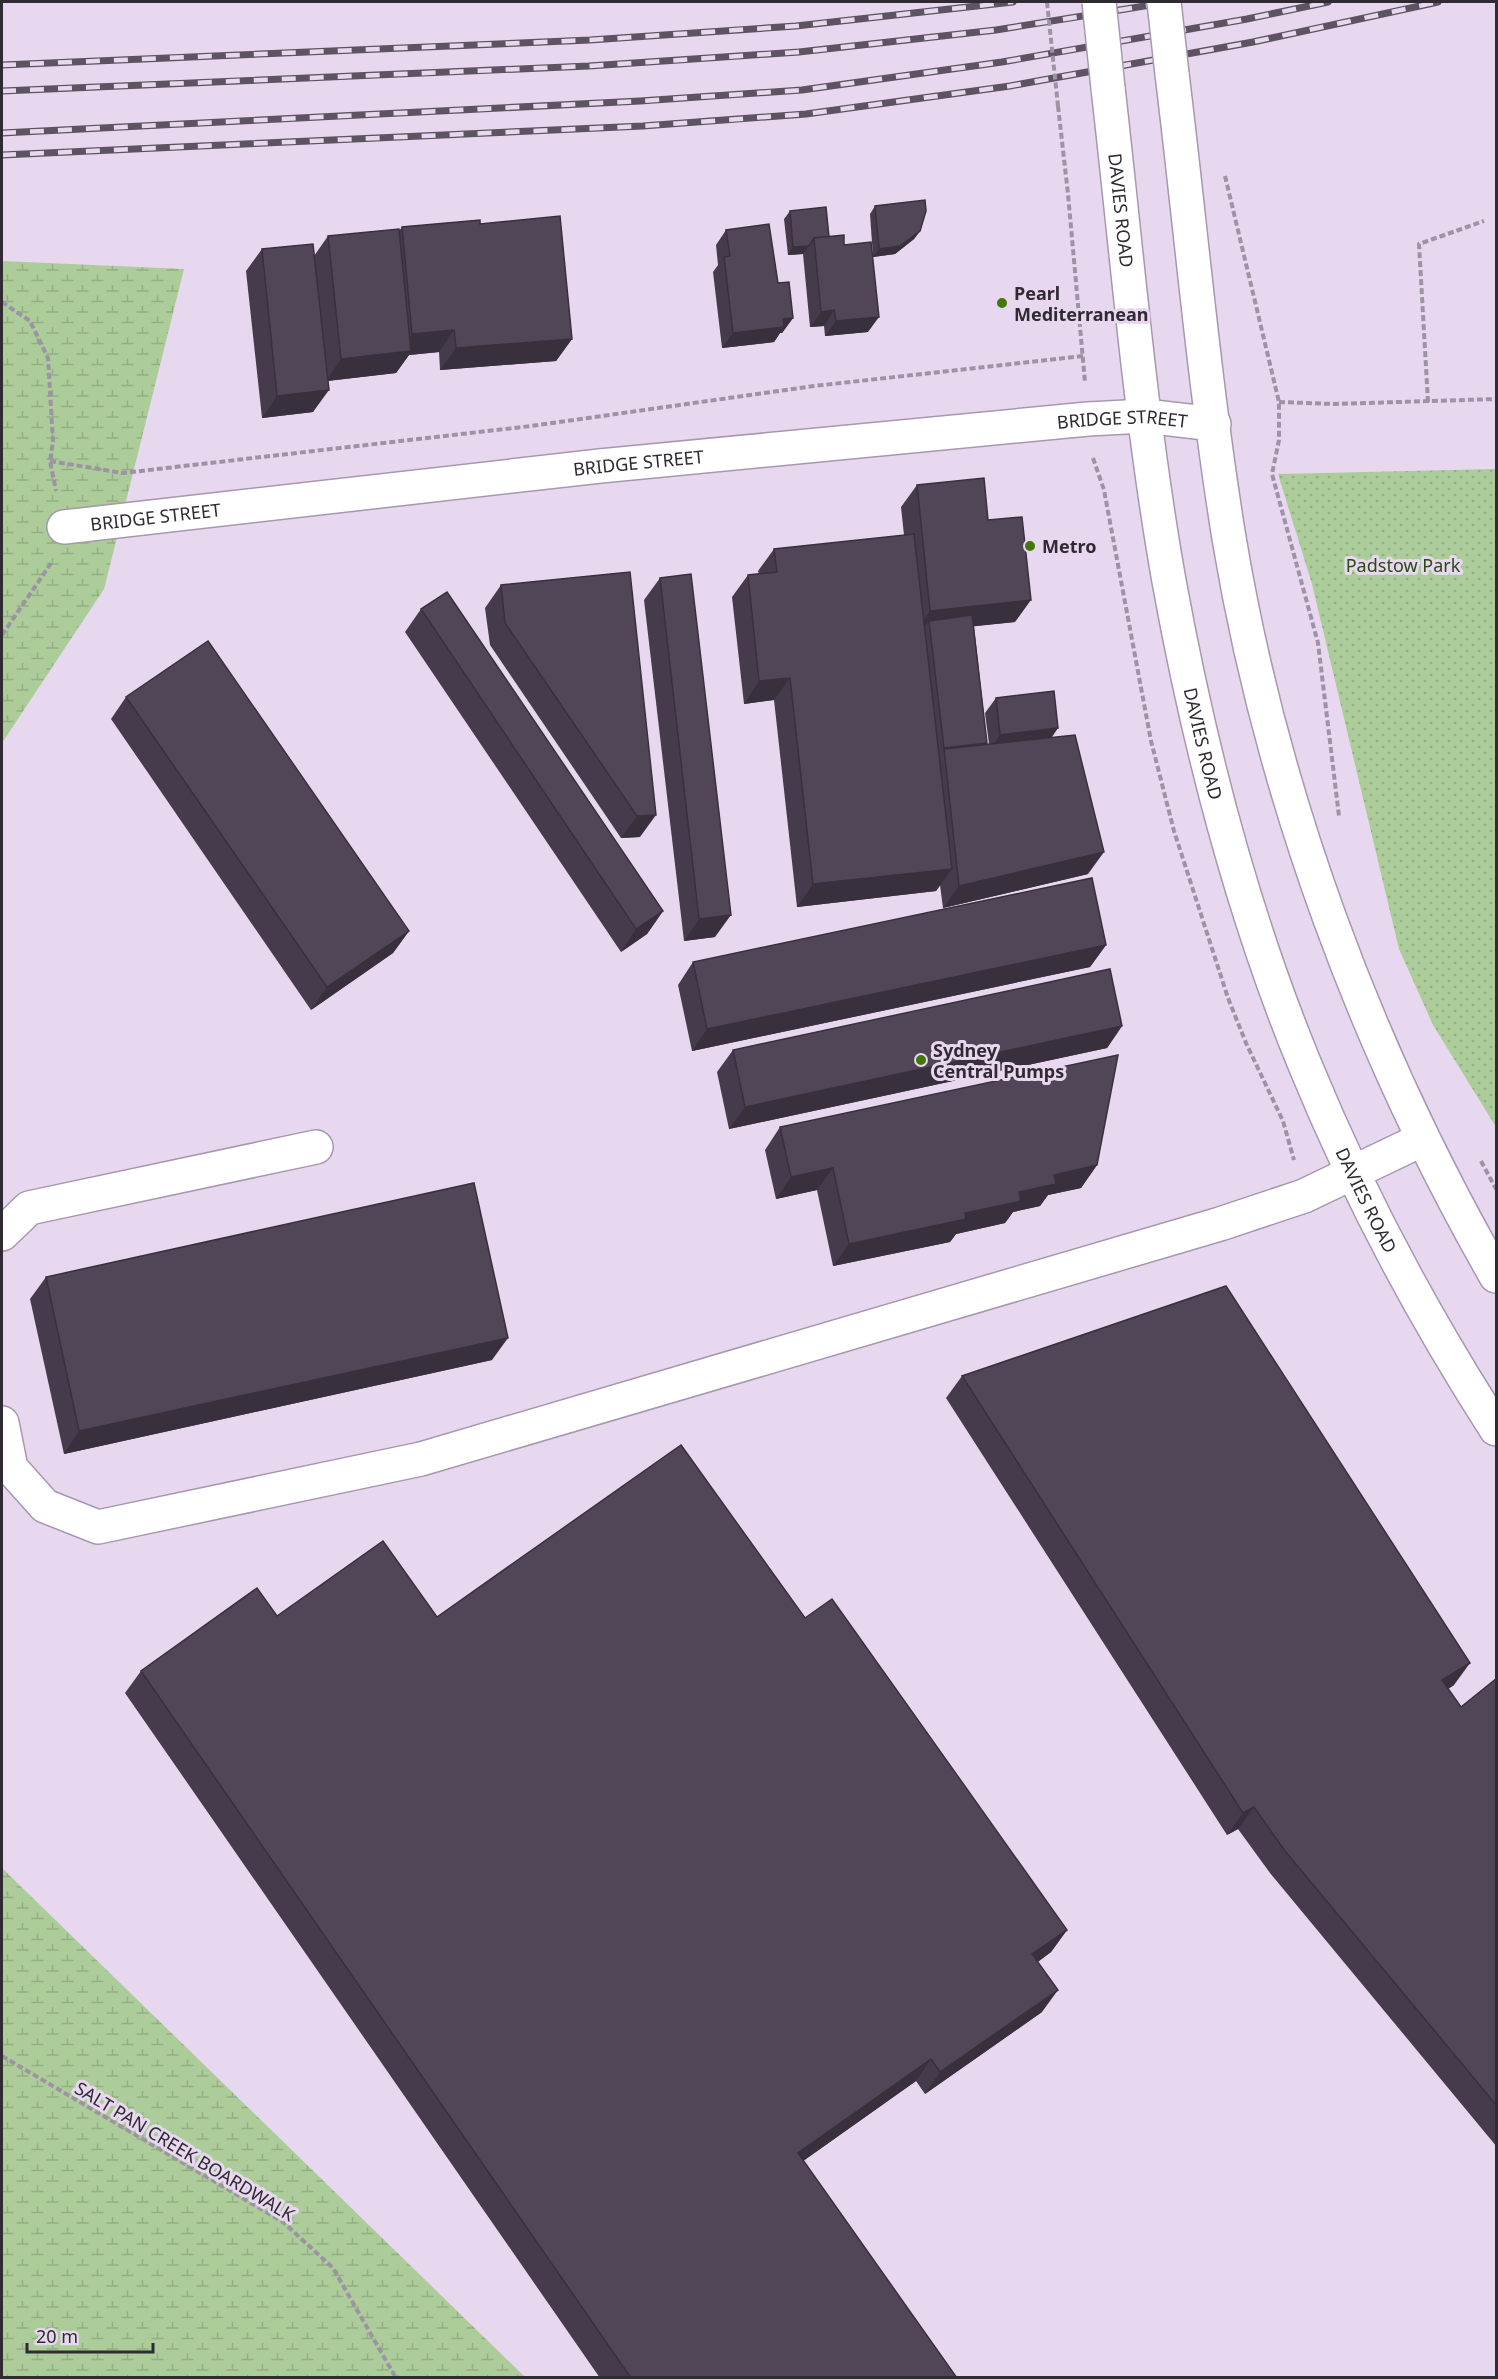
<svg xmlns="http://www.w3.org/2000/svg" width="1498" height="2379" font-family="'Noto Sans',sans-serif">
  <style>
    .wetland { fill: url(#wetland-marsh) }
    .park { fill: url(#park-dots) }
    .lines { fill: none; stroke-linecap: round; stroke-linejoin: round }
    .minor-casing { stroke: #a698ae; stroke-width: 36 }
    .highway-casing { stroke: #a698ae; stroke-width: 36 }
    .path { stroke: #9e93a4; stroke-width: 4; stroke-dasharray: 6 3; stroke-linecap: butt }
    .minor { stroke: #fff; stroke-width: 33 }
    .highway { stroke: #fff; stroke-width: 33 }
    .rail-casing { stroke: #5c5460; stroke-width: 7 }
    .rail { stroke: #e7d8ef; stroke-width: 4.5; stroke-dasharray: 14; stroke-linecap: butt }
    .highway-bridge-casing { stroke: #a698ae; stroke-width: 36; stroke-linecap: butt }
    .path-bridge { stroke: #9e93a4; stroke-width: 4; stroke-dasharray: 6 3; stroke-linecap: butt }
    .highway-bridge { stroke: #fff; stroke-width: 33 }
    .wall { fill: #463b4c }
    .shaded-wall { fill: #39303e }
    .building { fill: #514558; stroke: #39303e; stroke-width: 1.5 }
    .poi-dot { fill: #427808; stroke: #e7d8ef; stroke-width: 2 }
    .labels { text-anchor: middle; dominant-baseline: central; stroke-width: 6; stroke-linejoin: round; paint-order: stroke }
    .street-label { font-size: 18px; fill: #302a33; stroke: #e7d8ef }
    .poi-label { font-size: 18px; font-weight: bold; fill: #302a33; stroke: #e7d8ef; text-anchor: start }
    .park-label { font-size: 18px; fill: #2a4910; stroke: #e7d8ef }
  </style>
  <defs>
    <pattern id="wetland-marsh" width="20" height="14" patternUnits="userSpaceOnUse" patternTransform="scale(1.5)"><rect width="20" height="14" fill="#accc99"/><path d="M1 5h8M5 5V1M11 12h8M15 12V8" fill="none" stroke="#94af84"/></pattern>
    <pattern id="park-dots" width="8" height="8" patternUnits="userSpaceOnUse" patternTransform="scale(1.5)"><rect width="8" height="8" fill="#accc99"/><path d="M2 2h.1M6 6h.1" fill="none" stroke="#94af84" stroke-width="1.8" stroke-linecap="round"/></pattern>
  </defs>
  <rect width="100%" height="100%" fill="#e7d8ef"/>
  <g class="wetland">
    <path d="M 2,261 L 184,269 L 104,589 L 2,743 Z"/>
    <path d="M 2,1868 L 525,2377 L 2,2377 Z"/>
  </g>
  <path class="park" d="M 1496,469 L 1496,1127 L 1433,1025 L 1399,949 L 1312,584 L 1278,474 Z"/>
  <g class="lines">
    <g class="minor-casing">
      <g id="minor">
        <path id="s1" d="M 64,527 L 600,466 L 1088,419 L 1145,416 L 1214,424"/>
        <path d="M 2,1234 L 29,1208 L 316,1147"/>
        <path d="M 2,1423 L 11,1468 L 45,1506 L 98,1527 L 421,1459 L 1220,1224 L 1304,1196 L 1423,1139"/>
      </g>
    </g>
    <g class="highway-casing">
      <g id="highway">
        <path d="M 1172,74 C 1191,228 1204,384 1229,538 C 1272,796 1366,1049 1496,1276"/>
        <path id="s2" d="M 1108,88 C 1127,253 1140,418 1169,581 C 1199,746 1241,910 1305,1065 C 1357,1192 1422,1314 1496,1429"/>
      </g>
    </g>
    <g class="path">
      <path d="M 1058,106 L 1068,194 L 1085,382"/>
      <path d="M 1225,176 L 1279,402 L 1279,440 L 1272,474 L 1318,643 L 1339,816"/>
      <path d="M 2,302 L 30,321 L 48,358 L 53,441 L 50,461 L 56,491"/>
      <path d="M 1279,402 L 1334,404 L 1496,399"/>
      <path d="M 1428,402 L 1419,244 L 1484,221"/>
      <path d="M 1093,458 L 1104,490 L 1151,741 L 1174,831 L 1228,998 L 1246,1043 L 1283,1121 L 1294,1160"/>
      <path d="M 50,461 L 123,473 L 531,426 L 814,386 L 1083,356"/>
      <path d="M 2,635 L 52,562"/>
      <path d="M 1481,1161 L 1496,1189"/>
      <path d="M 2,2056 L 283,2222 L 333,2268 L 396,2378"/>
    </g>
    <use href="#minor" class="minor"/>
    <use href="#highway" class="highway"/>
    <g class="rail-casing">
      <g id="rail">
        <path d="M 2,65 L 590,40 L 796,26 L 1013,2"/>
        <path d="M 2,91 L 589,66 L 799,52 L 996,30 L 1169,2"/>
        <path d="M 2,133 L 640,101 L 802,90 L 1002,62 L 1247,19 L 1328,2"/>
        <path d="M 2,155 L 643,126 L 806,114 L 1010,86 L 1253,42 L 1438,2"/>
      </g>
    </g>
    <use href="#rail" class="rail"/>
    <g class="highway-bridge-casing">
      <g id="highway-bridge">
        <path d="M 1099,2 L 1108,88"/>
        <path d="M 1164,2 L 1172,74"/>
      </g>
    </g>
    <path class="path-bridge" d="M 1047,2 L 1058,106"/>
    <use href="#highway-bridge" class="highway-bridge"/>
  </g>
  <g class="wall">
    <path d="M 875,206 L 920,231 L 914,239 L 895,254 L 873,257 L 870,214 Z"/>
    <path d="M 790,211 L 844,245 L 868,332 L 825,336 L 824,326 L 810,327 L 803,254 L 788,255 L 784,219 Z"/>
    <path d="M 480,224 L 572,339 L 556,361 L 440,370 L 439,352 L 409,355 L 396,373 L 328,381 L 313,412 L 262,418 L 246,271 L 262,249 L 314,256 L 328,236 L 399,231 L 402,227 Z"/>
    <path d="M 726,230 L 778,283 L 793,318 L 782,333 L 780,333 L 774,342 L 722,348 L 713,272 L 718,265 L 716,245 Z"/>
    <path d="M 917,485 L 988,520 L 1015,622 L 974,626 L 987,743 L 987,745 L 989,744 L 985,713 L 996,698 L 1052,737 L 1088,874 L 943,908 L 940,885 L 936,891 L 797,907 L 774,700 L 744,704 L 732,597 L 748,575 L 759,574 L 758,571 L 774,549 L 904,535 L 901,507 Z"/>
    <path d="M 630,572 L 640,837 L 621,838 L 490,645 L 485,608 L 501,585 Z"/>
    <path d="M 660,578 L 715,937 L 684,941 L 644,600 Z"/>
    <path d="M 421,609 L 663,911 L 647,934 L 621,952 L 405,632 Z"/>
    <path d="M 126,697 L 409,931 L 393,953 L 311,1010 L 111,719 Z"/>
    <path d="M 1106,945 L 1090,967 L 692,1051 L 678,985 L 693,962 Z"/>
    <path d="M 1122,1026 L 1107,1048 L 729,1129 L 717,1072 L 733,1050 Z"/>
    <path d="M 780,1127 L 1097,1165 L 1081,1188 L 1048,1195 L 1040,1206 L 1013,1212 L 1005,1223 L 956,1234 L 950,1242 L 833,1266 L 817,1190 L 776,1199 L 765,1150 Z"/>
    <path d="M 46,1277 L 492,1360 L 64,1454 L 30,1299 Z"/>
    <path d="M 962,1376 L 1454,1685 L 1448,1689 L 1461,1707 L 1497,1678 L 1497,2147 L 1270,1873 L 1238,1829 L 1227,1835 L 946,1398 Z"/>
    <path d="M 277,1616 L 805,1618 L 1067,1930 L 1051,1952 L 1038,1962 L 1042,2012 L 925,2094 L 916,2081 L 803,2161 L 957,2378 L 600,2378 L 125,1693 L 141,1671 Z"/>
  </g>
  <g class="shaded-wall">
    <path d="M 920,231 L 914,239 L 895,254 L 873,257 L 879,249 Z"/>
    <path d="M 809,246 L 803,254 L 788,255 L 793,247 Z"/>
    <path d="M 834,310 L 824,326 L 810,327 L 821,312 Z"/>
    <path d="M 879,317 L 868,332 L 825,336 L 836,321 Z"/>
    <path d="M 793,318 L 782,333 L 780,333 L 774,342 L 722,348 L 733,333 L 783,319 Z"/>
    <path d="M 454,330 L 439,352 L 409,355 L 396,373 L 326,381 L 341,359 L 399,352 L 412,334 Z"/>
    <path d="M 572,339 L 556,361 L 440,370 L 456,348 Z"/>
    <path d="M 329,390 L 313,412 L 262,418 L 277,396 Z"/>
    <path d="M 1031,600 L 1015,622 L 930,631 L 929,621 L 920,632 L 915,633 L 930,611 Z"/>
    <path d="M 790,678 L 774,700 L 744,704 L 759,681 Z"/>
    <path d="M 1058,728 L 1048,743 L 990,750 L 1000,735 Z"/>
    <path d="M 656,815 L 640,837 L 621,838 L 637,816 Z"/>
    <path d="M 1104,852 L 1088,874 L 943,908 L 959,886 Z"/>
    <path d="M 952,869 L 936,891 L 797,907 L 813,884 Z"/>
    <path d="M 663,911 L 647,934 L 621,952 L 636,929 Z"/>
    <path d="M 731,915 L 715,937 L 684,941 L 699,919 Z"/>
    <path d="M 409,931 L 393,953 L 311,1010 L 327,987 Z"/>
    <path d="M 1106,945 L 1090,967 L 692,1051 L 707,1029 Z"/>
    <path d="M 1122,1026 L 1107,1048 L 729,1129 L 745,1107 Z"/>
    <path d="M 1097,1165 L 1081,1188 L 1048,1195 L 1040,1206 L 1013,1212 L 1005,1223 L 956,1234 L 950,1242 L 833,1266 L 849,1244 L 965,1213 L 1019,1192 L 1054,1175 Z"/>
    <path d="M 833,1168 L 817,1190 L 776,1199 L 791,1177 Z"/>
    <path d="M 508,1338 L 492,1360 L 64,1454 L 79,1431 Z"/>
    <path d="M 1470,1663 L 1454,1685 L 1427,1703 L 1442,1680 Z"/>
    <path d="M 1254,1807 L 1238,1829 L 1227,1835 L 1243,1813 Z"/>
    <path d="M 1067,1930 L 1051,1952 L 1017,1976 L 1032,1954 Z"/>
    <path d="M 1058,1990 L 1042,2012 L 925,2094 L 940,2072 Z"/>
    <path d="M 931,2059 L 916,2081 L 782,2176 L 798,2153 Z"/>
  </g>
  <g class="building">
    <path d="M 925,200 L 926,211 L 920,231 L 900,246 L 879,249 L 875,206 Z"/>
    <path d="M 826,207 L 829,237 L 814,238 L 809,246 L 793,247 L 790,211 Z"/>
    <path d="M 560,216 L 572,339 L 456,348 L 454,330 L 412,334 L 402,227 L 480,220 L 480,224 Z"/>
    <path d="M 769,224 L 778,283 L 789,282 L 793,318 L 783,319 L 784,327 L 733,333 L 724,257 L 730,256 L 726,230 Z"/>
    <path d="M 399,229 L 411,351 L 341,359 L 328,236 Z"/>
    <path d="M 844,235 L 844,245 L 871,242 L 879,317 L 836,321 L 834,310 L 821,312 L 814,238 Z"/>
    <path d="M 313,244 L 329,390 L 277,396 L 262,249 Z"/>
    <path d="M 984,478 L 988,520 L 1022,517 L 1031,600 L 930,611 L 917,485 Z"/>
    <path d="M 914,534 L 952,869 L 813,884 L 790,678 L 759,681 L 748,575 L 777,572 L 774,549 Z"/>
    <path d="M 630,572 L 656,815 L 637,816 L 505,623 L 501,585 Z"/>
    <path d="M 691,574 L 731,915 L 699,919 L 660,578 Z"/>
    <path d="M 447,592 L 663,911 L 636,929 L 421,609 Z"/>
    <path d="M 972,615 L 987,743 L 944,748 L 929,621 Z"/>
    <path d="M 208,641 L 409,931 L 327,987 L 126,697 Z"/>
    <path d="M 1054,691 L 1058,728 L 1000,735 L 996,698 Z"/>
    <path d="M 1075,735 L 1104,852 L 959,886 L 944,749 Z"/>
    <path d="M 1092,878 L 1106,945 L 707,1029 L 693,962 Z"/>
    <path d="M 1110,969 L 1122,1026 L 745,1107 L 733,1050 Z"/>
    <path d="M 1118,1055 L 1097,1165 L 1054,1175 L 1056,1184 L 1019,1192 L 1021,1201 L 965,1213 L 966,1219 L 849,1244 L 833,1168 L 791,1177 L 780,1127 Z"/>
    <path d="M 474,1183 L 508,1338 L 79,1431 L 46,1277 Z"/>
    <path d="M 1226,1286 L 1470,1663 L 1442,1680 L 1461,1707 L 1497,1678 L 1497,2106 L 1285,1851 L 1254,1807 L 1243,1813 L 962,1376 Z"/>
    <path d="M 681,1445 L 805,1618 L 832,1599 L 1067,1930 L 1032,1954 L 1058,1990 L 940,2072 L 931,2059 L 798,2153 L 957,2378 L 631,2378 L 141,1671 L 257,1588 L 277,1616 L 383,1541 L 437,1617 Z"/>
  </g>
  <g class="poi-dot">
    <circle cx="1002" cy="303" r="6"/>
    <circle cx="1030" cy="546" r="6"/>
    <circle cx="921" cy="1060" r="6"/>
  </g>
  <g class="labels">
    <g class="street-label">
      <text stroke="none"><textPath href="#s2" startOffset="123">DAVIES ROAD</textPath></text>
      <text stroke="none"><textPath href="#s1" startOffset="1064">BRIDGE STREET</textPath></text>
      <text stroke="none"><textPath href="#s1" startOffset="578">BRIDGE STREET</textPath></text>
      <text stroke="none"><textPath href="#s1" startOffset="92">BRIDGE STREET</textPath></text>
      <text stroke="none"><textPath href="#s2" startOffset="663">DAVIES ROAD</textPath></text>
      <text stroke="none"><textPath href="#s2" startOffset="1149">DAVIES ROAD</textPath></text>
      <text transform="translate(185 2151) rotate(31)">SALT PAN CREEK BOARDWALK</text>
    </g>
    <g class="poi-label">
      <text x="1014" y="293">Pearl<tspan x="1014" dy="21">Mediterranean</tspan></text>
      <text x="1042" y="546">Metro</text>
      <text x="933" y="1050">Sydney<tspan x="933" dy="21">Central Pumps</tspan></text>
    </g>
    <g class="park-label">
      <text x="1403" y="565">Padstow Park</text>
    </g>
  </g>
  <rect width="1498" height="2379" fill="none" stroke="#302a33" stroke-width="6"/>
  <path d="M27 2343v9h126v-9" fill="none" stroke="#302a33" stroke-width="3"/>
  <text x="36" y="2343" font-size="18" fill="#302a33" stroke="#e7d8ef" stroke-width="4.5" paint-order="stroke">20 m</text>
</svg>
